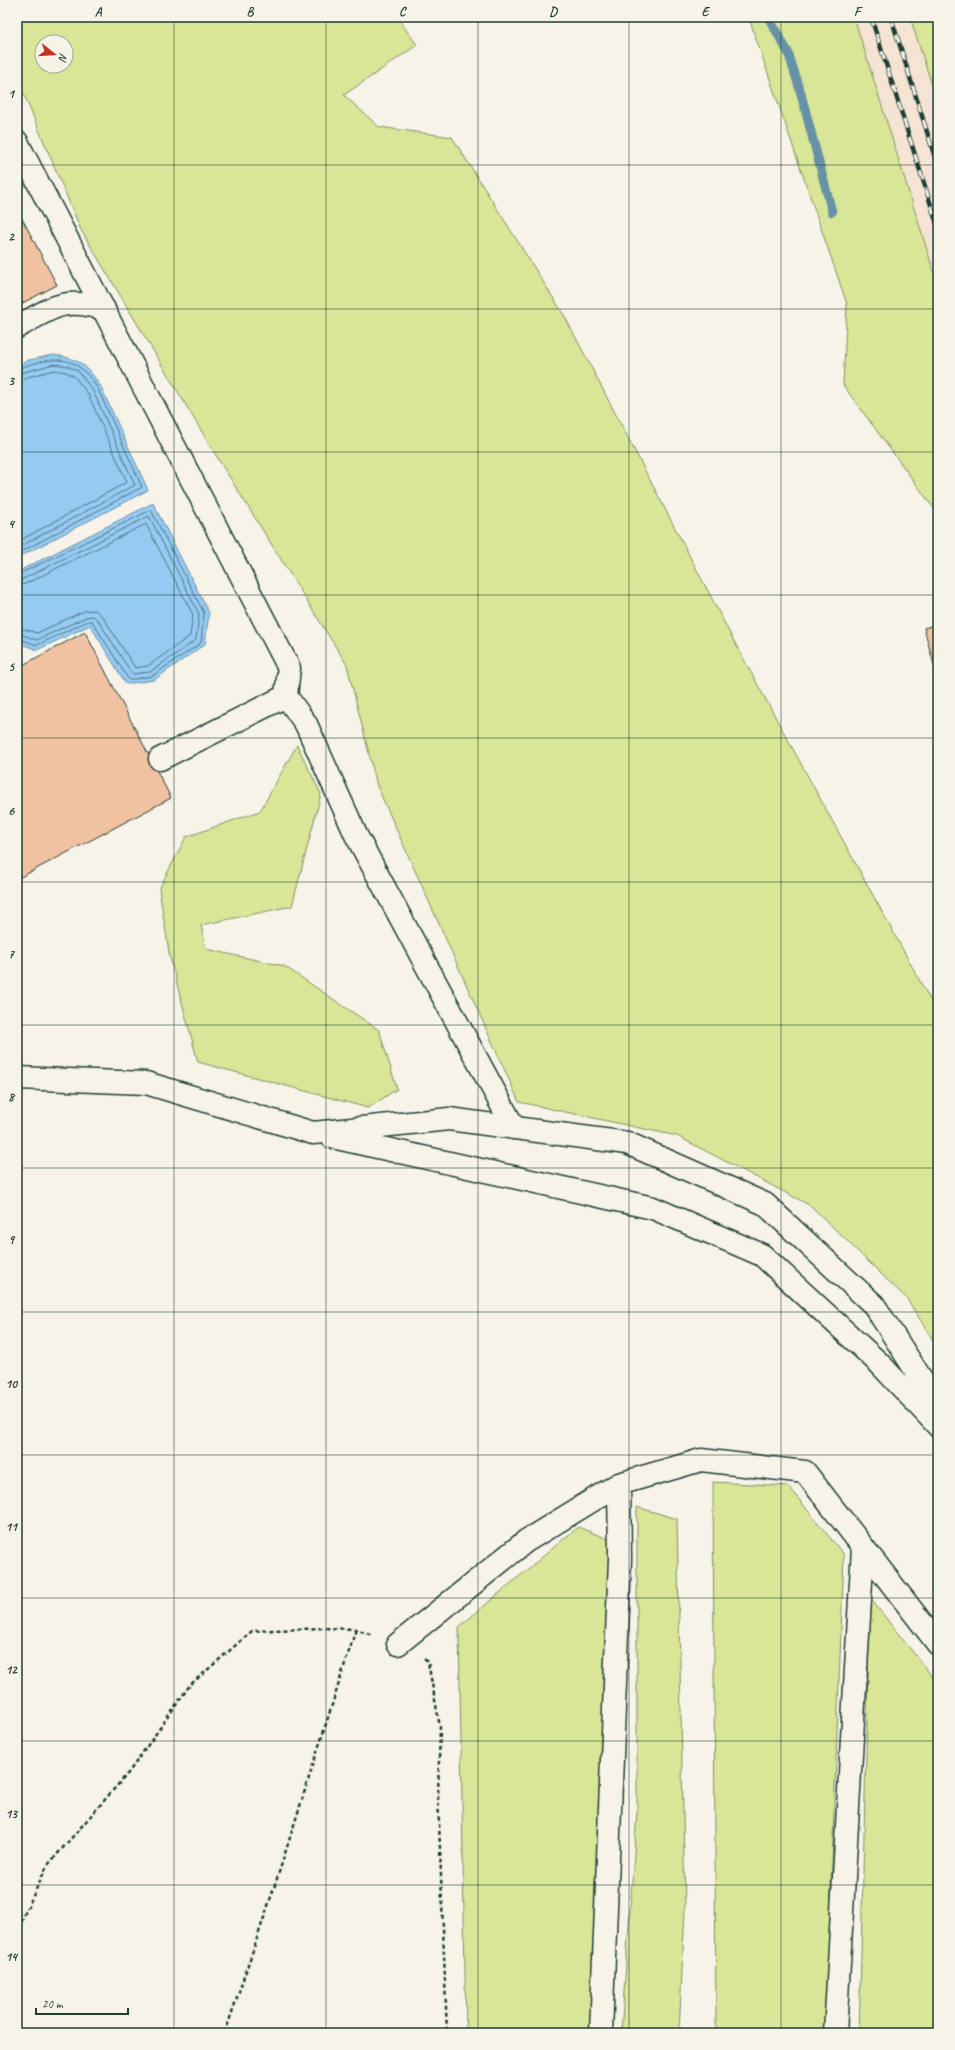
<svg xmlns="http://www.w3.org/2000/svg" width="955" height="2050" font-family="Caveat,sans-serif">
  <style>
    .built { fill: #f5e4d3 }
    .green { fill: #d9e597; stroke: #7c9166; fill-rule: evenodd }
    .water { fill: #95caf3; stroke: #6692a7 }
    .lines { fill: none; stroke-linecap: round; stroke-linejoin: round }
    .shore { stroke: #4e7580; stroke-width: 1 }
    .stream { stroke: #6692a7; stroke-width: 9 }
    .building { fill: #f1c2a1; stroke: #1f3d34 }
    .minor-casing { stroke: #1f3d34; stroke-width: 25 }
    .path { stroke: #1f3d34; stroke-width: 2.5; stroke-dasharray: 4 3; stroke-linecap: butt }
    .minor { stroke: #f7f3e8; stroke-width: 22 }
    .rail-casing { stroke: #1f3d34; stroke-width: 4.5 }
    .rail { stroke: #f7f3e8; stroke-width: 3; stroke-dasharray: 9; stroke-linecap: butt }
    .grid { fill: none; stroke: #1f3d34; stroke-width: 1; stroke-opacity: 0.55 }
    .neatline { fill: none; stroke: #1f3d34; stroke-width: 1.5 }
    .grid-label { font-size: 13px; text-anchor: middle; font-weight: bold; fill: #1f3d34 }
  </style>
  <rect width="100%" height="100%" fill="#f7f3e8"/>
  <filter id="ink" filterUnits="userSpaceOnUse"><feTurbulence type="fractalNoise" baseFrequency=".025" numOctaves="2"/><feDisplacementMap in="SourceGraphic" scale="8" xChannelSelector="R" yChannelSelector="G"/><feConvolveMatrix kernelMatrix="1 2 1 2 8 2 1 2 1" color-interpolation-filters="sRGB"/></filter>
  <g filter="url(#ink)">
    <path class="built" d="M 854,17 L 910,17 L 938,104 L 938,285 Z"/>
    <g class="green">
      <path d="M 17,17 L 397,17 L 417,45 L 344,95 L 379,127 L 452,137 L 564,315 L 736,645 L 938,1014 L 938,1348 L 907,1299 L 811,1206 L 677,1136 L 519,1102 L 377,786 L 347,665 L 220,462 L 81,230 L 17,78 ZM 42,42 L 66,42 L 66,66 L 42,66 Z"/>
      <path d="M 743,17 L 854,17 L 938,285 L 938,514 L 843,385 L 847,304 L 750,21 Z"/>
      <path d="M 910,17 L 938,17 L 938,104 Z"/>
      <path d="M 297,745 L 321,794 L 292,906 L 201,925 L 206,949 L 284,966 L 379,1030 L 397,1089 L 368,1108 L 198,1062 L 170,958 L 159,889 L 186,837 L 260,811 Z"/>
      <path d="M 713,1482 L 788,1486 L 844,1555 L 831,1887 L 827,2033 L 716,2033 Z"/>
      <path d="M 637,1507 L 677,1519 L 685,1909 L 679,2033 L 621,2033 L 637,1812 Z"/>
      <path d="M 578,1527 L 613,1541 L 591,2033 L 466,2033 L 459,1627 Z"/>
      <path d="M 870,1598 L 938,1684 L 938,2006 L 933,2033 L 859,2033 Z"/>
    </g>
    <g class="water">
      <path d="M 53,355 C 79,358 87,365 101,387 L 148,490 L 17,558 L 17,366 L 29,360 Z"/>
      <path d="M 153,503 L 209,613 L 205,644 L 154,680 L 126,684 L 90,625 L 37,650 L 17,642 L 17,572 Z"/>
    </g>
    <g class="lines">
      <g class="shore">
        <path d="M 17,369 C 22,368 27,365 32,364 C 64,355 80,360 98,389 L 142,487 L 17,554"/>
        <path d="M 17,374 L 54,364 L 68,366 L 78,371 L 93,391 L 135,485 L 17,548"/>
        <path d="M 17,380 L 54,370 L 66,372 L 74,376 L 88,394 L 127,482 L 17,542"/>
        <path d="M 17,575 L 151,510 L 204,613 L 201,643 L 152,676 L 129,680 L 92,621 L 88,621 L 37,645 L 17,638"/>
        <path d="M 17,580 L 23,579 L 149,516 L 199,614 L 196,640 L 150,672 L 132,674 L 98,620 L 93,616 L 86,617 L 37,640 L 17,633"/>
        <path d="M 17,586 L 25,584 L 146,524 L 193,615 L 190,636 L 148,666 L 135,668 L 103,617 L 95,610 L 84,611 L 37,633 L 17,627"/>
      </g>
      <path class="stream" d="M 768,17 L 788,52 L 800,90 L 832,212"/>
    </g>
    <g class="building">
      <path d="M 17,209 L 57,285 L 17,306 Z"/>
      <path d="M 938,624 L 938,680 L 924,628 Z"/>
      <path d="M 85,632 L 171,798 L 17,879 L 17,668 Z"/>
    </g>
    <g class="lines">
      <g class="minor-casing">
        <g id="minor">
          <path d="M 17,142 L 289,668 L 286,696 L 306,724 L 356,835 L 514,1128"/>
          <path d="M 17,327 C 52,308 63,296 104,309"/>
          <path d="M 160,759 L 286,696"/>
          <path d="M 17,1078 L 146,1083 L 313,1133 L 449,1119 L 627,1143 L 765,1204 L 874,1305 L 938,1405"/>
          <path d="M 332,1137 L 653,1208 L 762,1255 L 880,1364 L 938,1426"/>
          <path d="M 398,1644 L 526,1541 L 619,1484"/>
          <path d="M 601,2033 L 620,1559 L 619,1484 L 701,1460 L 805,1472 L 938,1644"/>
          <path d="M 835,2033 L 863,1547"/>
        </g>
      </g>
      <g class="path">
        <path d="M 424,1659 L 428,1662 L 440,1727 L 438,1796 L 447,2033"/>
        <path d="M 17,1935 L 24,1915 L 47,1866 L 129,1772 L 190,1685 L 252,1631 L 324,1628 L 356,1629 L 372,1635"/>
        <path d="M 225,2033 L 275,1885 L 356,1629"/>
      </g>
      <use href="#minor" class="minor"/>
      <g class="rail-casing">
        <g id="rail">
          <path d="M 871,17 L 938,227"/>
          <path d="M 891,17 L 938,167"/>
        </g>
      </g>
      <use href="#rail" class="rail"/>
    </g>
  </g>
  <path class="grid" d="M 174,17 L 174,2033M 326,17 L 326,2033M 478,17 L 478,2033M 629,17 L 629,2033M 781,17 L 781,2033M 17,165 L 938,165M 17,309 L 938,309M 17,452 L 938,452M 17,595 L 938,595M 17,738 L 938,738M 17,882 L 938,882M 17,1025 L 938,1025M 17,1168 L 938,1168M 17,1312 L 938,1312M 17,1455 L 938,1455M 17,1598 L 938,1598M 17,1741 L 938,1741M 17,1885 L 938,1885"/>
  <rect width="955" height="2050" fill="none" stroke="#f7f3e8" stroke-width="44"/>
  <g transform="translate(54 54) rotate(107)"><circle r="19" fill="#f7f3e8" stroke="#a1aaa0"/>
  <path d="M0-3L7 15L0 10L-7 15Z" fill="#c8321e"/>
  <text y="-6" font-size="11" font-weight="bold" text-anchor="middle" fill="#1f3d34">N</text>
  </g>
  <path d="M36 2008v6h92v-6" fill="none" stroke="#1f3d34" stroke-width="2"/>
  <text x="42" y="2008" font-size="12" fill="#1f3d34" stroke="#f7f3e8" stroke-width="3" paint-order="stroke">20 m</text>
  <rect x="22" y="22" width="911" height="2006" class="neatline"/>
  <g class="grid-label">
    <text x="98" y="16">A</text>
    <text x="250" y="16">B</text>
    <text x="402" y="16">C</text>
    <text x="553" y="16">D</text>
    <text x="705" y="16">E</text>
    <text x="857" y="16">F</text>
    <text x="11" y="98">1</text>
    <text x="11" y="241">2</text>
    <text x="11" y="385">3</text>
    <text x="11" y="528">4</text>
    <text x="11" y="671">5</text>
    <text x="11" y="815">6</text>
    <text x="11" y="958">7</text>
    <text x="11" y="1101">8</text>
    <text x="11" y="1244">9</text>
    <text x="11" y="1388">10</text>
    <text x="11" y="1531">11</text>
    <text x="11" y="1674">12</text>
    <text x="11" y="1818">13</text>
    <text x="11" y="1961">14</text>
  </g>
</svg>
